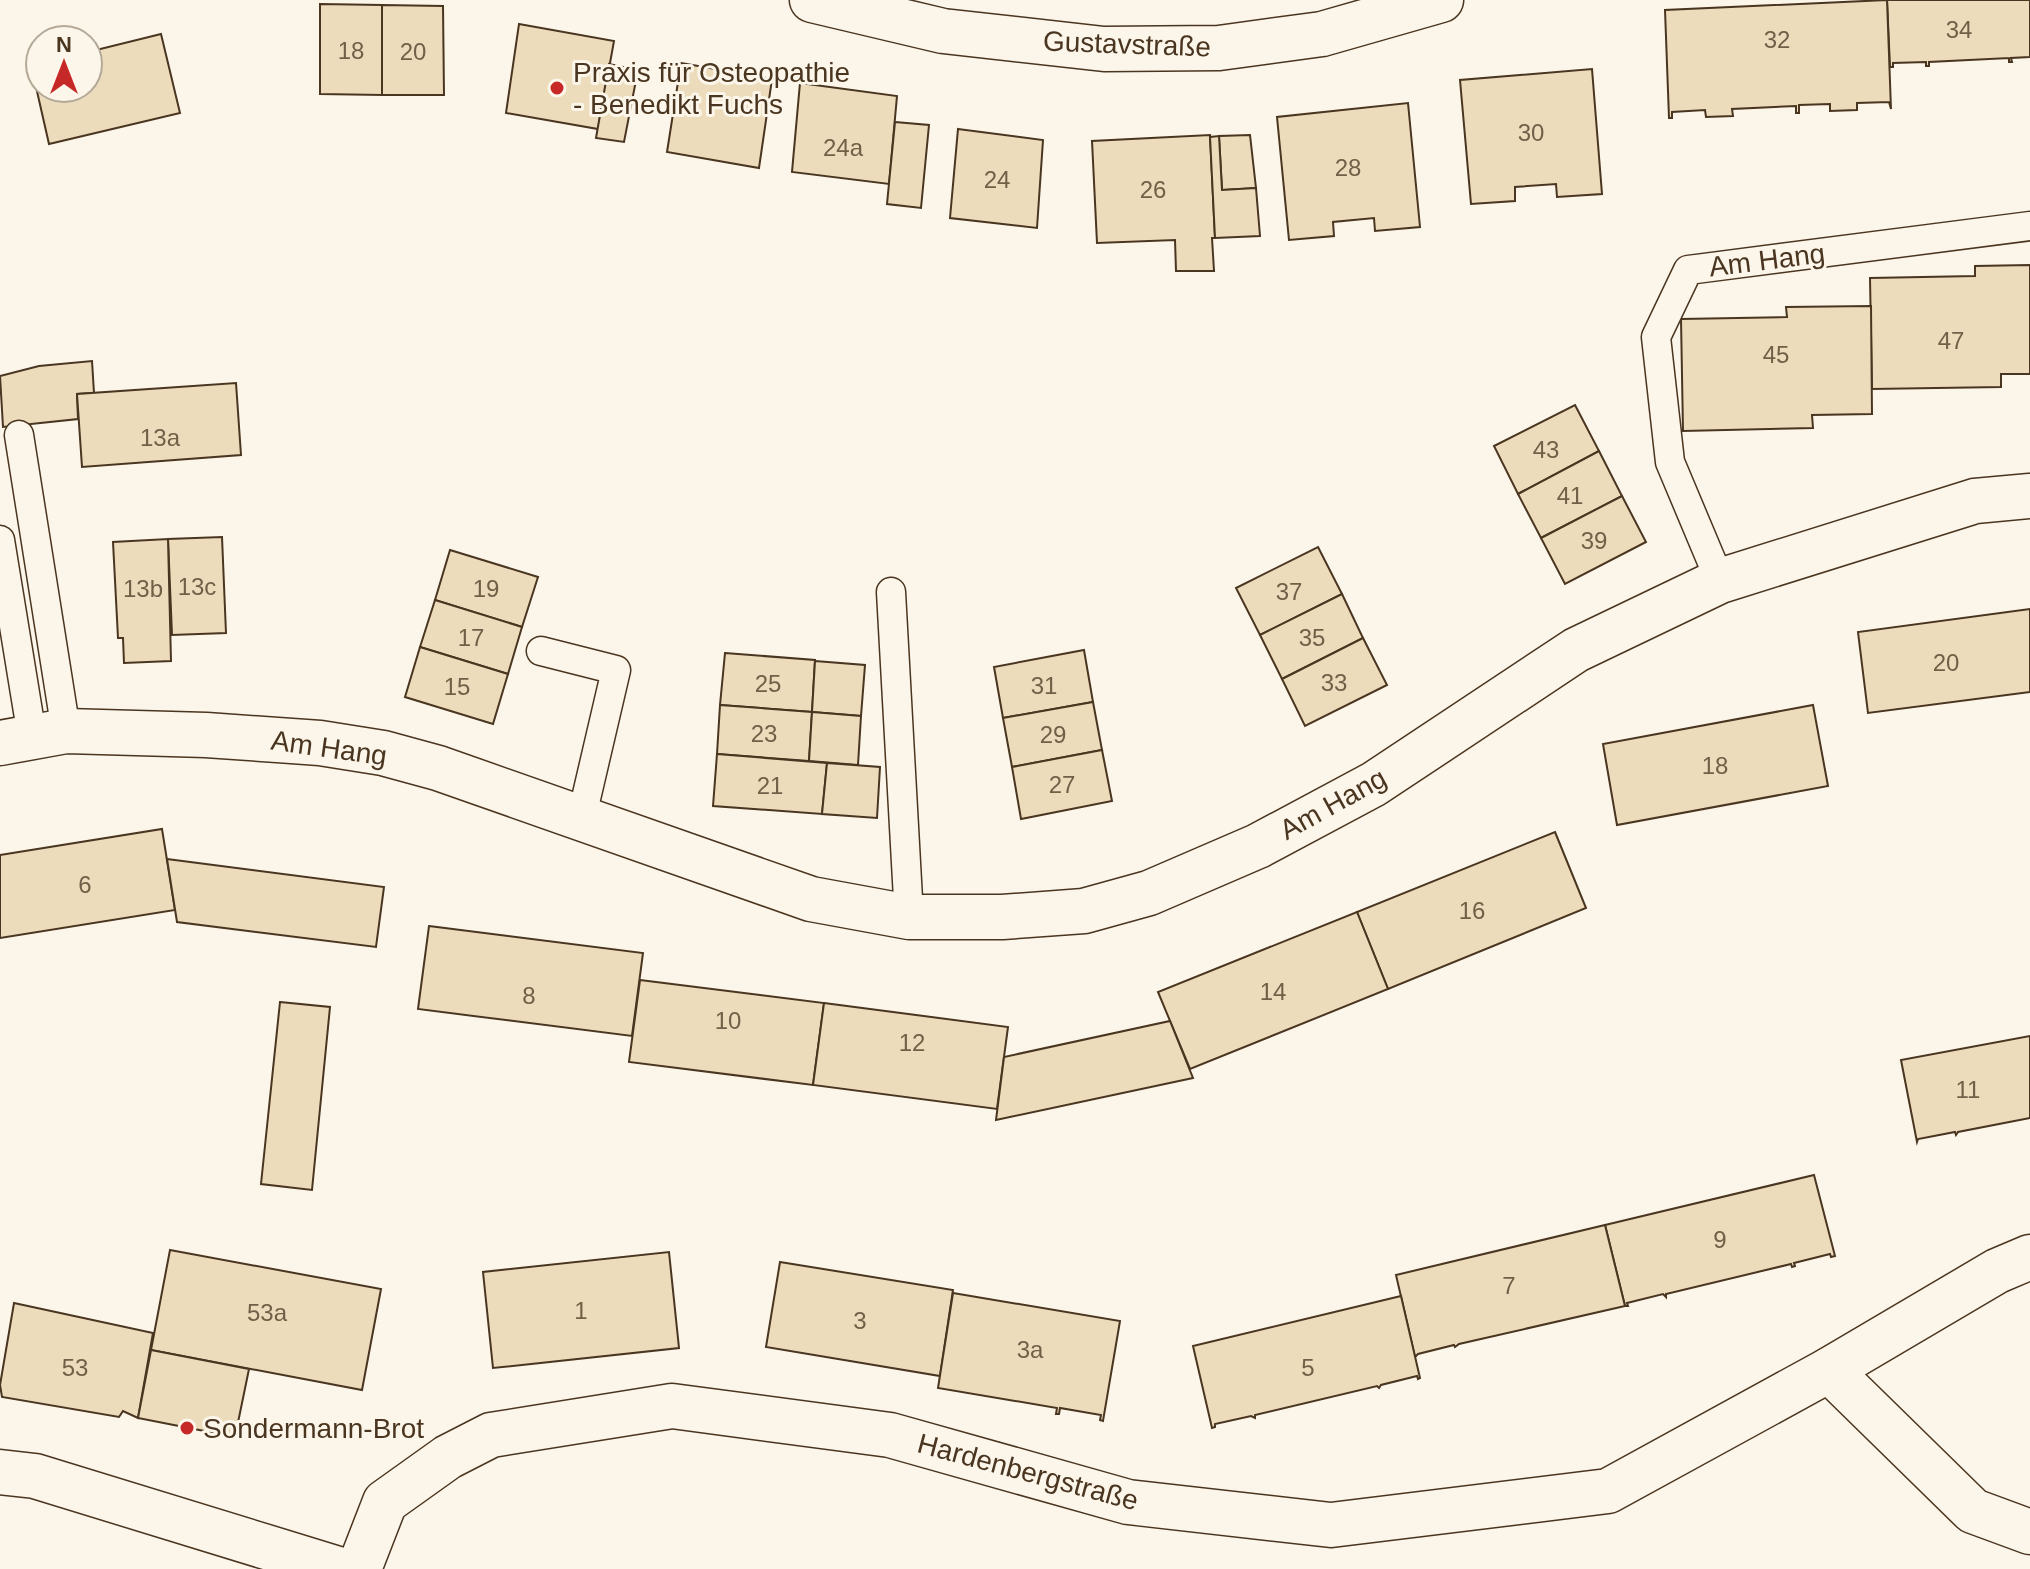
<svg xmlns="http://www.w3.org/2000/svg" width="2030" height="1569" font-family="Helvetica,sans-serif">
  <style>
    .building { fill: #ecdcbc; stroke: #4a3520; stroke-width: 2 }
    .lines { fill: none; stroke-linecap: round; stroke-linejoin: round }
    .lane-casing { stroke: #4a3520; stroke-width: 31 }
    .street-casing { stroke: #4a3520; stroke-width: 47 }
    .secondary-casing { stroke: #4a3520; stroke-width: 47 }
    .lane { stroke: #fbf6e9; stroke-width: 28 }
    .street { stroke: #fbf6e9; stroke-width: 44 }
    .secondary { stroke: #fbf6e9; stroke-width: 44 }
    .poi-dot { fill: #c62828; stroke: #fbf6e9; stroke-width: 3 }
    .labels { text-anchor: middle; dominant-baseline: central; stroke-width: 6; stroke-linejoin: round; paint-order: stroke }
    .number-label { font-size: 24px; fill: #725f47 }
    .street-label { font-size: 28px; fill: #4a3520; stroke: #fbf6e9 }
    .poi-label { font-size: 28px; fill: #4a3520; stroke: #fbf6e9; text-anchor: start }
  </style>
  <rect width="100%" height="100%" fill="#fbf6e9"/>
  <g class="building">
    <path d="M 1887,0 L 2030,0 L 2030,57 L 2011,58 L 2012,62 L 2009,62 L 2009,58 L 1929,62 L 1929,66 L 1926,66 L 1926,62 L 1893,63 L 1893,67 L 1890,67 Z"/>
    <path d="M 1887,0 L 1891,109 L 1889,102 L 1857,103 L 1857,110 L 1830,111 L 1830,104 L 1799,105 L 1799,113 L 1796,113 L 1796,106 L 1732,109 L 1733,116 L 1706,117 L 1705,110 L 1672,112 L 1672,118 L 1669,118 L 1665,10 Z"/>
    <path d="M 320,4 L 382,5 L 382,95 L 320,94 Z"/>
    <path d="M 382,5 L 443,6 L 444,95 L 382,95 Z"/>
    <path d="M 519,24 L 614,41 L 598,129 L 506,113 Z"/>
    <path d="M 161,34 L 180,113 L 49,144 L 31,65 L 40,63 L 40,88 L 88,88 L 88,52 Z"/>
    <path d="M 681,63 L 772,79 L 759,168 L 667,152 Z"/>
    <path d="M 609,64 L 638,70 L 624,142 L 596,138 Z"/>
    <path d="M 1592,69 L 1602,194 L 1557,197 L 1556,184 L 1515,187 L 1515,201 L 1471,204 L 1460,80 Z"/>
    <path d="M 800,83 L 897,96 L 889,184 L 792,172 Z"/>
    <path d="M 1408,103 L 1420,227 L 1375,231 L 1374,218 L 1333,222 L 1334,236 L 1289,240 L 1277,117 Z"/>
    <path d="M 895,122 L 929,125 L 921,208 L 887,204 Z"/>
    <path d="M 958,129 L 1043,140 L 1037,228 L 950,218 Z"/>
    <path d="M 1210,135 L 1215,238 L 1212,238 L 1214,271 L 1176,271 L 1175,240 L 1097,243 L 1092,141 Z"/>
    <path d="M 1250,135 L 1256,188 L 1222,190 L 1219,136 Z"/>
    <path d="M 1219,136 L 1222,190 L 1256,188 L 1260,236 L 1215,238 L 1210,137 Z"/>
    <path d="M 2030,265 L 2030,374 L 2001,374 L 2001,387 L 1872,389 L 1870,278 L 1975,276 L 1975,266 Z"/>
    <path d="M 1871,306 L 1872,414 L 1812,415 L 1813,428 L 1683,431 L 1681,319 L 1787,317 L 1786,307 Z"/>
    <path d="M 92,361 L 94,393 L 77,394 L 78,419 L 3,427 L 0,376 L 39,366 Z"/>
    <path d="M 236,383 L 241,455 L 82,467 L 77,394 Z"/>
    <path d="M 1575,405 L 1599,451 L 1518,494 L 1494,446 Z"/>
    <path d="M 1599,451 L 1622,496 L 1541,538 L 1518,494 Z"/>
    <path d="M 1622,496 L 1646,542 L 1565,584 L 1541,538 Z"/>
    <path d="M 222,537 L 226,633 L 172,635 L 168,539 Z"/>
    <path d="M 168,539 L 171,661 L 124,663 L 123,638 L 118,638 L 113,542 Z"/>
    <path d="M 1318,547 L 1342,594 L 1260,635 L 1236,588 Z"/>
    <path d="M 450,550 L 538,577 L 522,627 L 435,600 Z"/>
    <path d="M 1342,594 L 1363,638 L 1282,679 L 1260,635 Z"/>
    <path d="M 435,600 L 522,627 L 508,674 L 420,647 Z"/>
    <path d="M 2030,609 L 2030,692 L 1868,713 L 1858,632 Z"/>
    <path d="M 1363,638 L 1387,685 L 1305,726 L 1282,679 Z"/>
    <path d="M 420,647 L 508,674 L 493,724 L 405,697 Z"/>
    <path d="M 1084,650 L 1093,702 L 1003,718 L 994,667 Z"/>
    <path d="M 725,653 L 815,660 L 812,712 L 720,705 Z"/>
    <path d="M 815,661 L 865,665 L 861,716 L 812,712 Z"/>
    <path d="M 1093,702 L 1102,750 L 1012,767 L 1003,718 Z"/>
    <path d="M 720,705 L 812,712 L 809,761 L 717,754 Z"/>
    <path d="M 1813,705 L 1828,786 L 1617,825 L 1603,744 Z"/>
    <path d="M 812,712 L 861,716 L 858,765 L 809,761 Z"/>
    <path d="M 1102,750 L 1112,801 L 1021,819 L 1012,767 Z"/>
    <path d="M 717,754 L 827,763 L 822,814 L 713,806 Z"/>
    <path d="M 827,763 L 880,767 L 877,818 L 822,814 Z"/>
    <path d="M 162,829 L 175,910 L 0,938 L 0,855 Z"/>
    <path d="M 1555,832 L 1586,908 L 1388,989 L 1357,912 Z"/>
    <path d="M 167,859 L 384,887 L 376,947 L 177,922 Z"/>
    <path d="M 1357,912 L 1388,989 L 1190,1069 L 1158,992 Z"/>
    <path d="M 429,926 L 643,953 L 632,1036 L 418,1009 Z"/>
    <path d="M 640,980 L 824,1003 L 813,1085 L 629,1062 Z"/>
    <path d="M 280,1002 L 330,1007 L 312,1190 L 261,1184 Z"/>
    <path d="M 824,1003 L 1008,1027 L 997,1109 L 813,1085 Z"/>
    <path d="M 1170,1021 L 1193,1078 L 996,1120 L 1004,1057 Z"/>
    <path d="M 2030,1036 L 2030,1118 L 1958,1132 L 1956,1135 L 1955,1132 L 1918,1139 L 1917,1142 L 1901,1060 Z"/>
    <path d="M 1814,1175 L 1835,1256 L 1831,1257 L 1830,1254 L 1794,1263 L 1795,1266 L 1792,1267 L 1791,1264 L 1666,1294 L 1666,1297 L 1663,1294 L 1627,1303 L 1628,1306 L 1625,1306 L 1605,1225 Z"/>
    <path d="M 1605,1225 L 1625,1306 L 1459,1344 L 1455,1347 L 1454,1345 L 1418,1354 L 1415,1357 L 1396,1275 Z"/>
    <path d="M 170,1250 L 381,1289 L 362,1390 L 151,1350 Z"/>
    <path d="M 669,1252 L 679,1348 L 493,1368 L 483,1272 Z"/>
    <path d="M 780,1262 L 953,1290 L 940,1376 L 766,1347 Z"/>
    <path d="M 953,1293 L 1120,1321 L 1103,1421 L 1100,1420 L 1101,1415 L 1060,1408 L 1059,1414 L 1056,1414 L 1057,1408 L 938,1388 Z"/>
    <path d="M 1401,1296 L 1420,1378 L 1418,1379 L 1417,1376 L 1381,1385 L 1379,1388 L 1377,1386 L 1255,1415 L 1255,1418 L 1251,1416 L 1215,1424 L 1215,1427 L 1212,1428 L 1193,1346 Z"/>
    <path d="M 14,1303 L 153,1333 L 138,1418 L 123,1411 L 119,1417 L 2,1397 L 0,1385 Z"/>
    <path d="M 151,1350 L 249,1369 L 235,1437 L 138,1418 Z"/>
  </g>
  <g class="lines">
    <g class="lane-casing">
      <g id="lane">
        <path d="M 19,435 L 66,731"/>
        <path d="M 0,540 L 32,736"/>
        <path d="M 1720,581 L 1670,462 L 1656,337 L 1688,270 L 2030,226"/>
        <path d="M 891,592 L 909,917"/>
        <path d="M 541,651 L 616,670 L 581,820"/>
      </g>
    </g>
    <g class="street-casing">
      <g id="street">
        <path d="M 812,0 L 943,31 L 1104,49 L 1219,48 L 1322,34 L 1441,0"/>
        <path d="M 0,743 L 66,731 L 206,735 L 320,743 L 383,753 L 438,768 L 811,899 L 909,917 L 1002,917 L 1084,911 L 1149,893 L 1258,846 L 1374,784 L 1576,650 L 1720,581 L 1975,501 L 2030,496"/>
        <path d="M 1829,1370 L 1973,1511 L 2030,1532"/>
        <path d="M 359,1569 L 385,1502 L 448,1457 L 491,1435 L 672,1406 L 890,1435 L 1128,1502 L 1331,1525 L 1608,1491 L 1829,1370 L 1997,1271 L 2030,1257"/>
      </g>
    </g>
    <g class="secondary-casing">
      <path id="secondary" d="M 0,1472 L 35,1476 L 338,1569"/>
    </g>
    <use href="#lane" class="lane"/>
    <use href="#street" class="street"/>
    <use href="#secondary" class="secondary"/>
  </g>
  <g class="poi-dot">
    <circle cx="557" cy="88" r="8"/>
    <circle cx="187" cy="1428" r="8"/>
  </g>
  <g class="labels">
    <g class="number-label">
      <text x="1959" y="29">34</text>
      <text x="1777" y="39">32</text>
      <text x="351" y="50">18</text>
      <text x="413" y="51">20</text>
      <text x="1531" y="132">30</text>
      <text x="843" y="147">24a</text>
      <text x="1348" y="167">28</text>
      <text x="997" y="179">24</text>
      <text x="1153" y="189">26</text>
      <text x="1951" y="340">47</text>
      <text x="1776" y="354">45</text>
      <text x="160" y="437">13a</text>
      <text x="1546" y="449">43</text>
      <text x="1570" y="495">41</text>
      <text x="1594" y="540">39</text>
      <text x="197" y="586">13c</text>
      <text x="143" y="588">13b</text>
      <text x="486" y="588">19</text>
      <text x="1289" y="591">37</text>
      <text x="471" y="637">17</text>
      <text x="1312" y="637">35</text>
      <text x="1946" y="662">20</text>
      <text x="1334" y="682">33</text>
      <text x="768" y="683">25</text>
      <text x="1044" y="685">31</text>
      <text x="457" y="686">15</text>
      <text x="764" y="733">23</text>
      <text x="1053" y="734">29</text>
      <text x="1715" y="765">18</text>
      <text x="1062" y="784">27</text>
      <text x="770" y="785">21</text>
      <text x="85" y="884">6</text>
      <text x="1472" y="910">16</text>
      <text x="1273" y="991">14</text>
      <text x="529" y="995">8</text>
      <text x="728" y="1020">10</text>
      <text x="912" y="1042">12</text>
      <text x="1968" y="1089">11</text>
      <text x="1720" y="1239">9</text>
      <text x="1509" y="1285">7</text>
      <text x="581" y="1310">1</text>
      <text x="267" y="1312">53a</text>
      <text x="860" y="1320">3</text>
      <text x="1030" y="1349">3a</text>
      <text x="75" y="1367">53</text>
      <text x="1308" y="1367">5</text>
    </g>
    <g class="street-label">
      <text transform="translate(1127 44) rotate(2)">Gustavstraße</text>
      <text transform="translate(1767 260) rotate(-7)">Am Hang</text>
      <text transform="translate(329 748) rotate(8)">Am Hang</text>
      <text transform="translate(1333 804) rotate(-29)">Am Hang</text>
      <text transform="translate(1028 1472) rotate(15)">Hardenbergstraße</text>
    </g>
    <g class="poi-label">
      <text x="573" y="72">Praxis für Osteopathie<tspan x="573" dy="32">- Benedikt Fuchs</tspan></text>
      <text x="203" y="1428">Sondermann-Brot</text>
    </g>
  </g>
  <g transform="translate(64 64)"><circle r="38" fill="#fbf6e9" stroke="#b4a999" stroke-width="2"/>
  <path d="M0-6L14 30L0 20L-14 30Z" fill="#c62828"/>
  <text y="-12" font-size="22" font-weight="bold" text-anchor="middle" fill="#4a3520">N</text>
  </g>
</svg>
